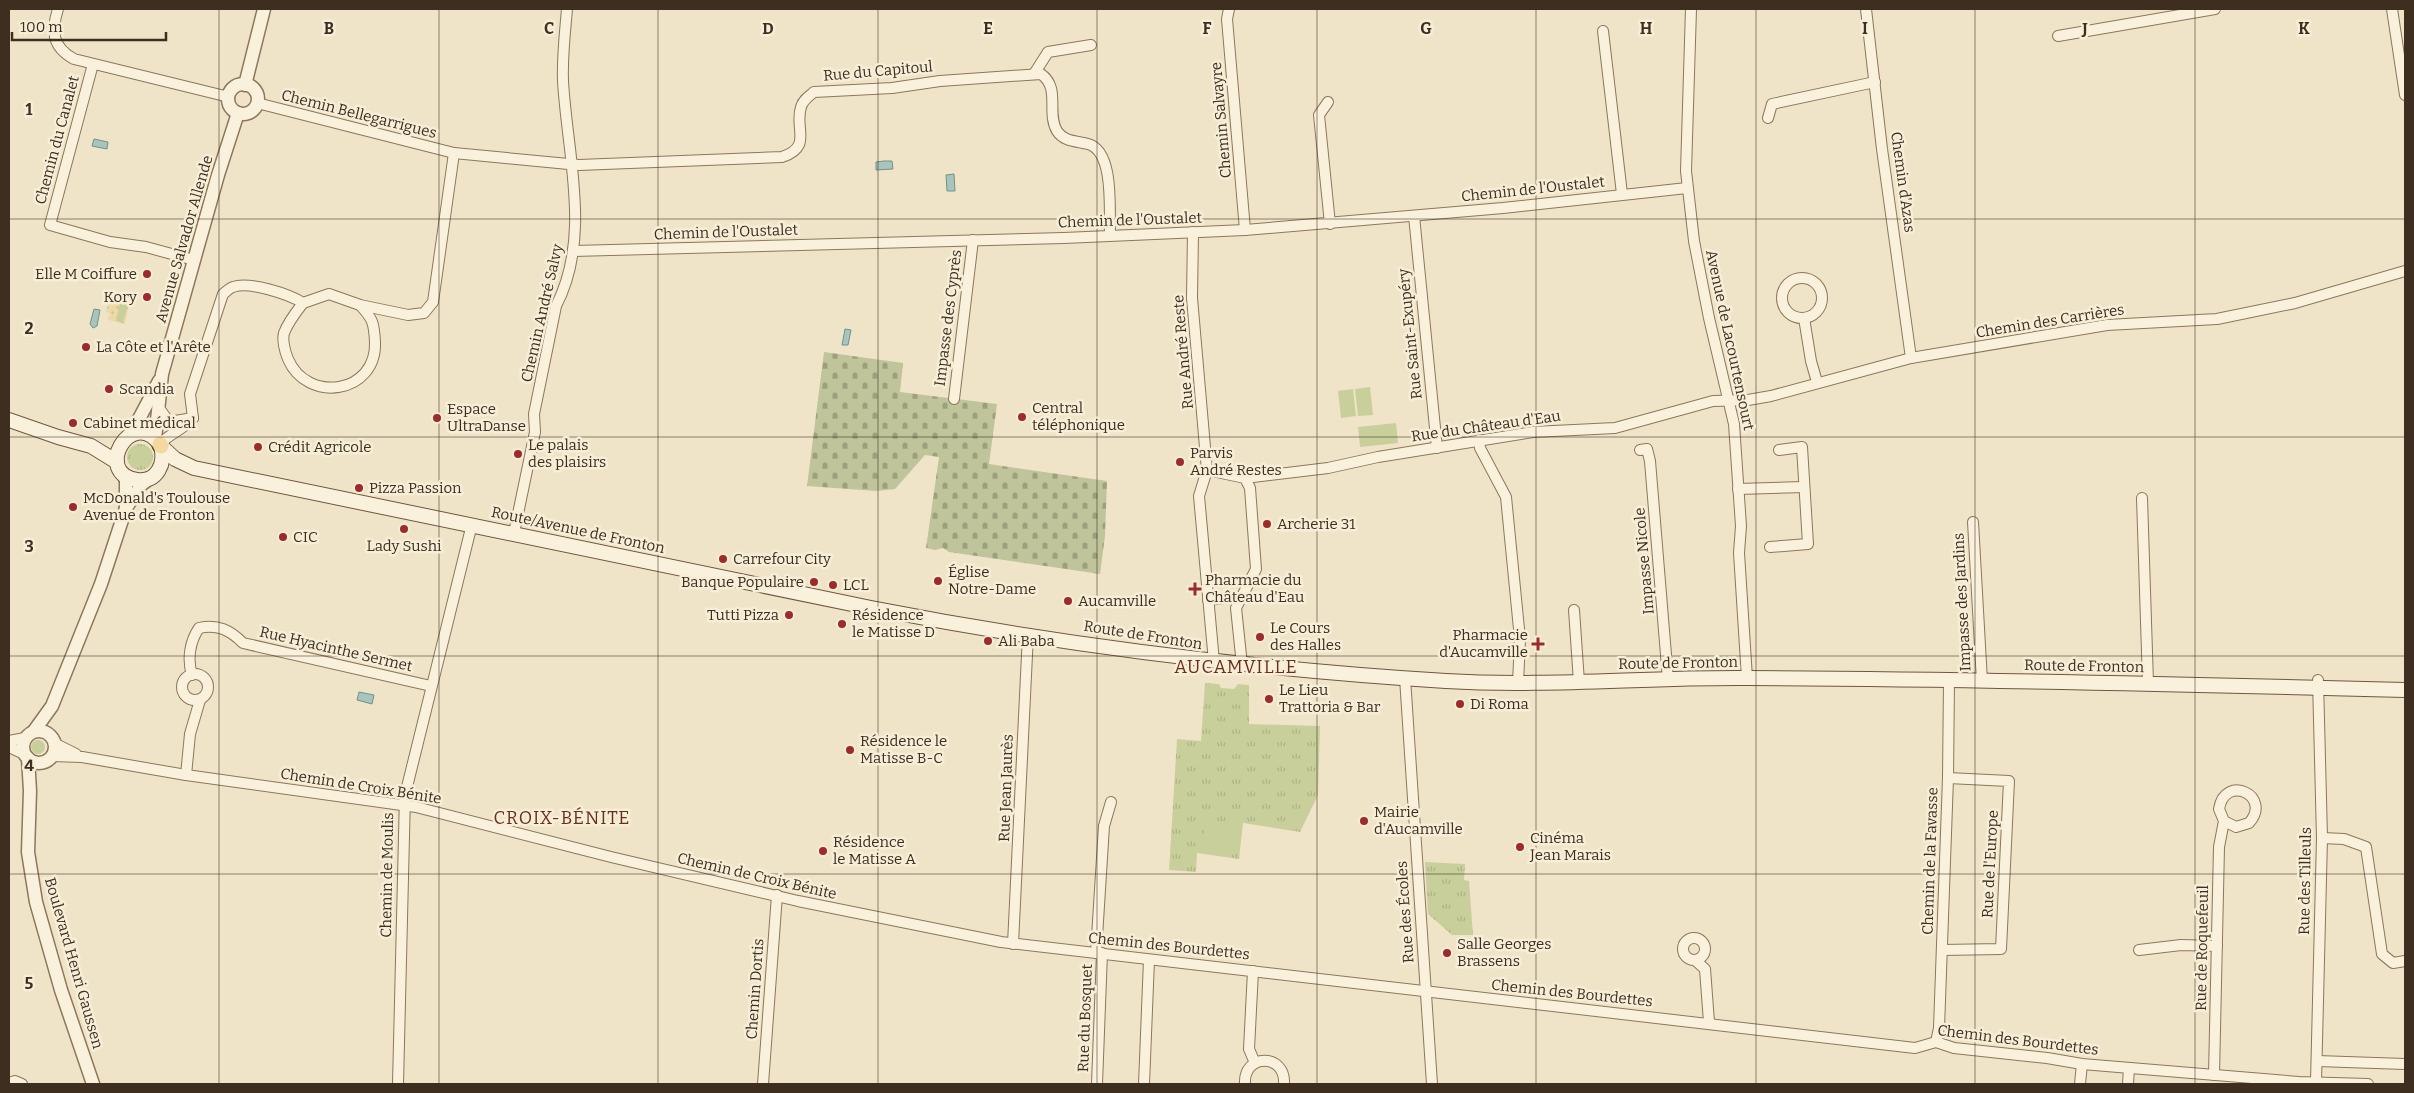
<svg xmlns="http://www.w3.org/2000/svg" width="2414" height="1093" font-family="Bitter,serif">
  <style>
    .grass { fill: url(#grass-tufts) }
    .sand { fill: url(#sand-dots) }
    .cemetery { fill: url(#cemetery-stones) }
    .garden { fill: #c9cf9b }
    .water { fill: #a9c4bc; stroke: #6f938a }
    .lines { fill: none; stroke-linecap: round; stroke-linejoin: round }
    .minor-casing { stroke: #8d765c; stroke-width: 12 }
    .tertiary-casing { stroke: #8d765c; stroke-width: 15 }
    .secondary-casing { stroke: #6f573f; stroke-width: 16 }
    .primary-casing { stroke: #5b4430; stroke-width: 18 }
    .minor { stroke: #faf1dc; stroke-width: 10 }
    .tertiary { stroke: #faf1dc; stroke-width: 12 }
    .secondary { stroke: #faf1dc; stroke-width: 14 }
    .primary { stroke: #f3d9a0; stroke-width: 15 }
    .grid { fill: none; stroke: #3d2e20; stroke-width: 1; stroke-opacity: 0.55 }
    .poi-dot { fill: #9e2a2b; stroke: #f7eed8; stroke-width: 2 }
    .labels { text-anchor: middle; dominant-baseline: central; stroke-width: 5; stroke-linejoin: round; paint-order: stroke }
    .street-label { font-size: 15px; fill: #3d2e20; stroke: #f7eed8 }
    .poi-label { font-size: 15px; fill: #3d2e20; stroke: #f7eed8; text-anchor: start }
    .quarter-label { font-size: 18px; letter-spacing: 1px; fill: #6b2e1e; stroke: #f7eed8 }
    .grid-label { font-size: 16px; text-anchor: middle; font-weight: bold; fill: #3d2e20; stroke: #f7eed8; stroke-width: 5; stroke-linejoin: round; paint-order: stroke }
  </style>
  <defs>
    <pattern id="grass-tufts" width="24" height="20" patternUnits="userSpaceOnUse" patternTransform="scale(1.25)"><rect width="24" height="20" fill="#c9cf9b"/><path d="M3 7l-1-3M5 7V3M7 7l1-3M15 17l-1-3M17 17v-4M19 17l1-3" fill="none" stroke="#aeb285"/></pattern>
    <pattern id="sand-dots" width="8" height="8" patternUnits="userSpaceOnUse" patternTransform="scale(1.25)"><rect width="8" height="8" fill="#ecd9a5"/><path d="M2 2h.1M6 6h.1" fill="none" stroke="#cbbb8e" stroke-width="1.8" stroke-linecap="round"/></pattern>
    <pattern id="cemetery-stones" width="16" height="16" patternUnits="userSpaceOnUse" patternTransform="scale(1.25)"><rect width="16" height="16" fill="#bfc49a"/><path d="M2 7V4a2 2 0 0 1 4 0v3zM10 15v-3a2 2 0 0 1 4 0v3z" fill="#9ca07d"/></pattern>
  </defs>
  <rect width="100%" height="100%" fill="#f0e4c8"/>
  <g class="grass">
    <circle cx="140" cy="457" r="13"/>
    <path d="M 1205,683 L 1219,684 L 1221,688 L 1234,689 L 1238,684 L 1249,685 L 1249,724 L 1320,726 L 1318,795 L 1300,832 L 1243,823 L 1239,859 L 1197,853 L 1196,872 L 1169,870 L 1177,739 L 1201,741 Z"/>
    <circle cx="38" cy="747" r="7"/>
    <path d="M 1425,862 L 1465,864 L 1464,880 L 1469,881 L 1473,935 L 1452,935 L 1428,914 Z"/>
  </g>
  <path class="sand" d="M 109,299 L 129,304 L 125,324 L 108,320 L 110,313 L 106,312 Z"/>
  <path class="cemetery" d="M 824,352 L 903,363 L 900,392 L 997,404 L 989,464 L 1107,481 L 1105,536 L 1100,574 L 949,552 L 943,548 L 935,550 L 926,548 L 939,457 L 925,455 L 895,489 L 876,491 L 807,486 Z"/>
  <g class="garden">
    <path d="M 120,303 L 128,305 L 123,323 L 116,321 Z"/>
    <path d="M 1370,387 L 1373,415 L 1358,416 L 1355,389 Z"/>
    <path d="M 1353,389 L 1356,416 L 1341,418 L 1338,391 Z"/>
    <path d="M 1396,423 L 1398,443 L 1360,447 L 1358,427 Z"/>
    <path d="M 1205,825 L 1242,830 L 1239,851 L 1202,846 Z"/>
  </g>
  <g class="water">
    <path d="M 94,139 L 108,142 L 107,149 L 92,146 Z"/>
    <path d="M 884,161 L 892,161 L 893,169 L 876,170 L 876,162 Z"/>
    <path d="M 954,174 L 955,191 L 947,191 L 946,175 Z"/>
    <path d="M 94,309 L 100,310 L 97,326 L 93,328 L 90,324 Z"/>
    <path d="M 845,329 L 851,330 L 848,345 L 842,345 Z"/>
    <path d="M 359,692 L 374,695 L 372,704 L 357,700 Z"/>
  </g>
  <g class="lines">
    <g class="minor-casing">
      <g id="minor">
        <path d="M 58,9 C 51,31 52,47 74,59 L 229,97"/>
        <path d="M 1229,9 L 1227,19 L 1245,230"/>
        <path d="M 1691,9 L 1686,171 L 1694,241 L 1709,318 L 1734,424 L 1741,526 L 1739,553 L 1747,678"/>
        <path d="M 1866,9 L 1882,149 L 1911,358"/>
        <path d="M 2392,9 L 2405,95"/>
        <path d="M 1603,31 L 1622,194"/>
        <path d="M 2058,36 L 2215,9"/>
        <path d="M 93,64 L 50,225 L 110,242 L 146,247 L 194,260"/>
        <path d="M 1034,74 L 1048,52 L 1091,45"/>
        <path d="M 1328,102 L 1319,115 L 1330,224"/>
        <path d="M 257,103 L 454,153 L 579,165 L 782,157 C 813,147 794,128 801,107 C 803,100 809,96 814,92 L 892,88 L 940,81 L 1041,74 C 1061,88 1046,113 1057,131 C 1064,142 1077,141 1088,144 C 1115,151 1109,212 1110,235"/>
        <path d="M 1768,118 L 1772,104 L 1875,82"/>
        <path d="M 1414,216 L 1437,448"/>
        <path d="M 1193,232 L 1192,298 L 1207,470"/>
        <path d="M 573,251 L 1064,238 L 1245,230 L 1503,208 L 1687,188"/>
        <circle cx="1802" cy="298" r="20"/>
        <path d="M 303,303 C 296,312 288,322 284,333 C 282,340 285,352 288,359 C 307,404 377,394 375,342 C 374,323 373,319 360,305"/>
        <path d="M 1804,318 L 1811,361 L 1817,382"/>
        <path d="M 954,399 L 973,240"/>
        <path d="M 159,408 L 169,422 L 193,418"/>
        <path d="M 193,418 L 190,394 L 223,294 C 226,292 229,288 233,287 C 249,281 289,294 303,303 L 329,294 L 360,305 L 408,315 L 424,313 L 433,302 L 454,153"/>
        <path d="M 1479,440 L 1480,448 L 1506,497 L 1520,639 L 1518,683"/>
        <path d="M 160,444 C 170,433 183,430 193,418"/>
        <path d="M 1640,450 L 1647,449 L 1650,461 L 1668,679"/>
        <path d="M 1245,478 L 1328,468 L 1378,457 L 1533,432 L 1615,428 L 1713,401 L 1748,400 L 1771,396 L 1911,358 L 2107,325 L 2217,319 L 2295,303 L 2405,271"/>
        <path d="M 1738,489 L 1804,487"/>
        <path d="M 2142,498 L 2148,683"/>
        <path d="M 1973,522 L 1982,681"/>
        <path d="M 514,533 L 535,432 L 534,414 L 556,306 C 592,237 567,154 563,81 C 562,57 565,33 567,9"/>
        <path d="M 1770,547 L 1808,544 L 1802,447 L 1779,450"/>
        <path d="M 1208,600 L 1232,597 L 1240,600"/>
        <path d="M 1574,610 L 1579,682"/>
        <path d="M 1214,662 L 1199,496 L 1207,470 L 1245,478 L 1250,488 L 1256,569 L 1236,608 L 1242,665"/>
        <circle cx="195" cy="687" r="13"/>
        <path d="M 192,675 C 187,659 190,641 199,628 C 218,624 230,630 243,643 L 431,686"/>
        <path d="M 1405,678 L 1432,1084"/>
        <path d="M 9,741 L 25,738"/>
        <path d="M 54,743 L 76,754"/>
        <path d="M 9,747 L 24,754"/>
        <path d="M 52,756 L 82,757 L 186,775 L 416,807 L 611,857 L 798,901 L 1001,942 L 1915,1048 L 1936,1042 L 1954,1048 L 2047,1058 L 2082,1064 L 2299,1082 L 2368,1084"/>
        <path d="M 186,775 L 190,734 L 200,700"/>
        <path d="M 2322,838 L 2344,839 L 2366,847 L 2382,954 L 2393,963 L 2405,961"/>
        <circle cx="1694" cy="949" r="11"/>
        <path d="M 1013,944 L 1028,634"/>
        <path d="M 1942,950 L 2001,949 L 2009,781 L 1948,778"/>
        <path d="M 2139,950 L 2181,945 L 2217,946"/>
        <path d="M 1096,953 L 1104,826 L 1111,802"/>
        <path d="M 1696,961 L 1705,969 L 1709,1022"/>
        <path d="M 1253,971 L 1249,1049 L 1255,1063"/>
        <path d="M 1936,1042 L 1939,1028 L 1948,778 L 1949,680"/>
        <path d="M 2317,1061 L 2405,1064"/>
        <path d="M 2214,1075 L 2219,847 L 2224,821 L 2219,809 C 2225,773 2273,796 2249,823 L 2236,827 L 2224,821"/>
        <path d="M 2316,1082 L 2322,838 L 2318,680"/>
        <path d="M 9,1083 L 15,1081 L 22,1084"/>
        <path d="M 398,1084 L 405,795 L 472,524"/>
        <path d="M 763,1084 L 777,895"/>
        <path d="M 1097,1084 L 1102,953"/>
        <path d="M 1144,1084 L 1149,960"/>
        <path d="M 1245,1084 C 1243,1053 1286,1053 1284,1084"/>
        <path d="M 2080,1084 L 2082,1064"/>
        <path d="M 2128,1084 L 2129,1068"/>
      </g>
    </g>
    <g class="tertiary-casing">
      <g id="tertiary">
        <circle cx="243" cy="99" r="15"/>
        <path d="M 245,85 L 264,9"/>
        <path d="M 128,437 L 139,419 L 159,381"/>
        <path d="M 155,439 L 162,374 L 218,175 L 238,113"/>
        <path d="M 123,473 L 126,481 L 126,508"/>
        <path d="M 34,731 L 52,706 L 101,584 L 126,508 L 141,485 L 149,479"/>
        <circle cx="39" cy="747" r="16"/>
        <path d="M 28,758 L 30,791 L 28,852 L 36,902 L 61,990 L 93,1084"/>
      </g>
    </g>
    <g class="secondary-casing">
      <g id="secondary">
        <path d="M 9,420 L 58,437 L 91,446 L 117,462"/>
        <path d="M 160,444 C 130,406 93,474 137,480 C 157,483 166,463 161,446"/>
        <path d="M 161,446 L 175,459 L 194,468 L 871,608 C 1060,645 1253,669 1446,681 C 1546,687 1647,677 1748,678 C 1967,679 2186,684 2405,690"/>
      </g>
    </g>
    <g class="primary-casing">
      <path id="primary" d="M 160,444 L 161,446"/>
    </g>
    <use href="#minor" class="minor"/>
    <use href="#tertiary" class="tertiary"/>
    <use href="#secondary" class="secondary"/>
    <use href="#primary" class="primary"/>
  </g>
  <path class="grid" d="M 219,9 L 219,1084M 439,9 L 439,1084M 658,9 L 658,1084M 878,9 L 878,1084M 1097,9 L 1097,1084M 1317,9 L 1317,1084M 1536,9 L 1536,1084M 1756,9 L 1756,1084M 1975,9 L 1975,1084M 2195,9 L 2195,1084M 9,219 L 2405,219M 9,437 L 2405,437M 9,656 L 2405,656M 9,874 L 2405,874"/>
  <g class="poi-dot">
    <circle cx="147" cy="274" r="5"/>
    <circle cx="147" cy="297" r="5"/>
    <circle cx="86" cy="347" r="5"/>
    <circle cx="109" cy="389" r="5"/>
    <circle cx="1022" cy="417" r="5"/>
    <circle cx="437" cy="418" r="5"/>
    <circle cx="73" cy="423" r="5"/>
    <circle cx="258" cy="447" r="5"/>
    <circle cx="518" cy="454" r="5"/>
    <circle cx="1180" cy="462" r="5"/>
    <circle cx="359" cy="488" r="5"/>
    <circle cx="73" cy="507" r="5"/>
    <circle cx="1267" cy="524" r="5"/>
    <circle cx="404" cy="529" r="5"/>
    <circle cx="283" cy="537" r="5"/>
    <circle cx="723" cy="559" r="5"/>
    <circle cx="938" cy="581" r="5"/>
    <circle cx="814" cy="582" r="5"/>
    <circle cx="833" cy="585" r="5"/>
    <path d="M1192.5 581.5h5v5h5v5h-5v5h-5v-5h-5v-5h5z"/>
    <circle cx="1068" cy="601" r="5"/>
    <circle cx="789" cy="615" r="5"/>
    <circle cx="842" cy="624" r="5"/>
    <circle cx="1260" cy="637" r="5"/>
    <circle cx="988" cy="641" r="5"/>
    <path d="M1535.5 636.5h5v5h5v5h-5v5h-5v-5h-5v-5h5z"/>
    <circle cx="1269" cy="699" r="5"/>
    <circle cx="1460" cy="704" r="5"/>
    <circle cx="850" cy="750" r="5"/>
    <circle cx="1364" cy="821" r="5"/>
    <circle cx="1520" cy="847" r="5"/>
    <circle cx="823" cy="851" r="5"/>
    <circle cx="1447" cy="953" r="5"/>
  </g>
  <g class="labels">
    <g class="street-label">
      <text transform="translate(878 71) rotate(-5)">Rue du Capitoul</text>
      <text transform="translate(359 114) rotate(14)">Chemin Bellegarrigues</text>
      <text transform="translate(1221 120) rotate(-95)">Chemin Salvayre</text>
      <text transform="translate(57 140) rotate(-75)">Chemin du Canalet</text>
      <text transform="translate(1903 182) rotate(82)">Chemin d'Azas</text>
      <text transform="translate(1533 189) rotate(-6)">Chemin de l'Oustalet</text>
      <text transform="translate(1130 220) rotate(-2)">Chemin de l'Oustalet</text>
      <text transform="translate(726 232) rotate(-2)">Chemin de l'Oustalet</text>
      <text transform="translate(184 239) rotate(-74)">Avenue Salvador Allende</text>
      <text transform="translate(542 313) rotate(-77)">Chemin André Salvy</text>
      <text transform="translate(948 318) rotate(-83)">Impasse des Cyprès</text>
      <text transform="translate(2050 321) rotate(-9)">Chemin des Carrières</text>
      <text transform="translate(1410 334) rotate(-96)">Rue Saint-Exupéry</text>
      <text transform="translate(1730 340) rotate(78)">Avenue de Lacourtensourt</text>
      <text transform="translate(1183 352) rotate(-95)">Rue André Reste</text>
      <text transform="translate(1486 426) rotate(-8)">Rue du Château d'Eau</text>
      <text transform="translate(578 530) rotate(12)">Route/Avenue de Fronton</text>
      <text transform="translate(1644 561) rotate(-95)">Impasse Nicole</text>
      <text transform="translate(1962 602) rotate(-93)">Impasse des Jardins</text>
      <text transform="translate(1143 635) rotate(9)">Route de Fronton</text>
      <text transform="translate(336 649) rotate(13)">Rue Hyacinthe Sermet</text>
      <text transform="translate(1678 663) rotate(-1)">Route de Fronton</text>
      <text transform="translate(2084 666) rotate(1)">Route de Fronton</text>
      <text transform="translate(361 786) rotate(9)">Chemin de Croix Bénite</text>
      <text transform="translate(1006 788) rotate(-88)">Rue Jean Jaurès</text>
      <text transform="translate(1930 861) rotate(-88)">Chemin de la Favasse</text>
      <text transform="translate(1990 864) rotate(-87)">Rue de l'Europe</text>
      <text transform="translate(387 875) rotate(-89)">Chemin de Moulis</text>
      <text transform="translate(757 876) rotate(13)">Chemin de Croix Bénite</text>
      <text transform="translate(2305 881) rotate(-89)">Rue des Tilleuls</text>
      <text transform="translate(1405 912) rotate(-94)">Rue des Écoles</text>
      <text transform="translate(1169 946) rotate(6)">Chemin des Bourdettes</text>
      <text transform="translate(2202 948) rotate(-89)">Rue de Roquefeuil</text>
      <text transform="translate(74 963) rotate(74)">Boulevard Henri Gaussen</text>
      <text transform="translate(755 989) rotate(-86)">Chemin Dortis</text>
      <text transform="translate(1572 993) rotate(6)">Chemin des Bourdettes</text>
      <text transform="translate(1085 1018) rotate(-88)">Rue du Bosquet</text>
      <text transform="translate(2018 1040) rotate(7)">Chemin des Bourdettes</text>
    </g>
    <g class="poi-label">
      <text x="137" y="274" text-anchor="end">Elle M Coiffure</text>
      <text x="137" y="297" text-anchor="end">Kory</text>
      <text x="96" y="347">La Côte et l'Arête</text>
      <text x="119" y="389">Scandia</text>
      <text x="1032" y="408">Central<tspan x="1032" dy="17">téléphonique</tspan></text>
      <text x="447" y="409">Espace<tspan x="447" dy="17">UltraDanse</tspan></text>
      <text x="83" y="423">Cabinet médical</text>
      <text x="528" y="445">Le palais<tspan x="528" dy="17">des plaisirs</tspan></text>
      <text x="268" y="447">Crédit Agricole</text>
      <text x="1190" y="453">Parvis<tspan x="1190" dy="17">André Restes</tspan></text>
      <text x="369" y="488">Pizza Passion</text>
      <text x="83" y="498">McDonald's Toulouse<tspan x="83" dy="17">Avenue de Fronton</tspan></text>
      <text x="1277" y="524">Archerie 31</text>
      <text x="293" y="537">CIC</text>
      <text x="404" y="546" text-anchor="middle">Lady Sushi</text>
      <text x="733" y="559">Carrefour City</text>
      <text x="948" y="572">Église<tspan x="948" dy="17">Notre-Dame</tspan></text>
      <text x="1205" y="580">Pharmacie du<tspan x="1205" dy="17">Château d'Eau</tspan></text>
      <text x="804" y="582" text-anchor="end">Banque Populaire</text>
      <text x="843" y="585">LCL</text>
      <text x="1078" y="601">Aucamville</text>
      <text x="779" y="615" text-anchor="end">Tutti Pizza</text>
      <text x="852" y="615">Résidence<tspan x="852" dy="17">le Matisse D</tspan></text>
      <text x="1270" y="628">Le Cours<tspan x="1270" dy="17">des Halles</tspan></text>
      <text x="1528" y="635" text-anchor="end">Pharmacie<tspan x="1528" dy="17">d'Aucamville</tspan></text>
      <text x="998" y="641">Ali Baba</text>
      <text x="1279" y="690">Le Lieu<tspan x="1279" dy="17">Trattoria &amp; Bar</tspan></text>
      <text x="1470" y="704">Di Roma</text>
      <text x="860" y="741">Résidence le<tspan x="860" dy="17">Matisse B-C</tspan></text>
      <text x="1374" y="812">Mairie<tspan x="1374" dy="17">d'Aucamville</tspan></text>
      <text x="1530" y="838">Cinéma<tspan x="1530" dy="17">Jean Marais</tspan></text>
      <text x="833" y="842">Résidence<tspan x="833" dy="17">le Matisse A</tspan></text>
      <text x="1457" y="944">Salle Georges<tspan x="1457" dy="17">Brassens</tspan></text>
    </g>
    <g class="quarter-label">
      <text x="1236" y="667">AUCAMVILLE</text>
      <text x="562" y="818">CROIX-BÉNITE</text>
    </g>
  </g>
  <g class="grid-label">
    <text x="329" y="34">B</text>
    <text x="549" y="34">C</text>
    <text x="768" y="34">D</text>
    <text x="988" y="34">E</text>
    <text x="1207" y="34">F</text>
    <text x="1426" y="34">G</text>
    <text x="1646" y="34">H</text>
    <text x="1865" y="34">I</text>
    <text x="2085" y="34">J</text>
    <text x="2304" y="34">K</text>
    <text x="29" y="115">1</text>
    <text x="29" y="334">2</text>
    <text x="29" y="552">3</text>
    <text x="29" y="771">4</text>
    <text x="29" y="989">5</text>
  </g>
  <rect width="2414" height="1093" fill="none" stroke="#3d2e20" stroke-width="20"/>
  <path d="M12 32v8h154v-8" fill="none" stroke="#3d2e20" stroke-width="2.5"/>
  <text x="20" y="32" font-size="15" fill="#3d2e20" stroke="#f7eed8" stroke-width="4" paint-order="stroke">100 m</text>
</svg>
